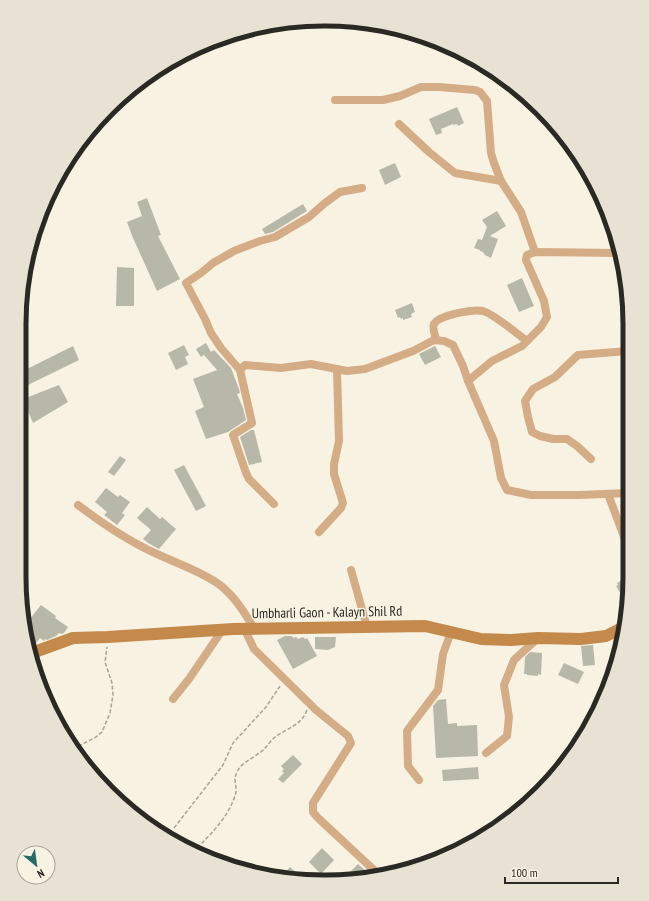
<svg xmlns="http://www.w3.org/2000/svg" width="649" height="901" font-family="'PT Sans Narrow',sans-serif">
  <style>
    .building { fill: #b8b8a9 }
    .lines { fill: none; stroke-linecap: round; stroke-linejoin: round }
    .path { stroke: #a7a297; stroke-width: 1.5; stroke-dasharray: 4 2; stroke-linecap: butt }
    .street { stroke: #d4ad86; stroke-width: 8 }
    .secondary { stroke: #c48a4b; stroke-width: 12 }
    .labels { text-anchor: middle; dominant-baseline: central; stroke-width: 3; stroke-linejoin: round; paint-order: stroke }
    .street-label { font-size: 14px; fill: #2b2924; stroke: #f8f2e3 }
    .rim { fill: none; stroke: #2b2924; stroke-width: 5 }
  </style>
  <rect width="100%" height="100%" fill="#f8f2e3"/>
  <g class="building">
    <path d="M 457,107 L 464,123 L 458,126 L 457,124 L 453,125 L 453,124 L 441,129 L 442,133 L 436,135 L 429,119 Z"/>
    <path d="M 395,163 L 401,177 L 385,185 L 379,170 Z"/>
    <path d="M 147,198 L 161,235 L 158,236 L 180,279 L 157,291 L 133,238 L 127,222 L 142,216 L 137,202 Z"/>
    <path d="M 303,204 L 307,211 L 273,232 L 265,234 L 262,229 Z"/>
    <path d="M 497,211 L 506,226 L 490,236 L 498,239 L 491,258 L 485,255 L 483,252 L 480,251 L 480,250 L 474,248 L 478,239 L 482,240 L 487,227 L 482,220 Z"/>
    <path d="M 117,267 L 134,268 L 134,306 L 116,306 Z"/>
    <path d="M 522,278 L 534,306 L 519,312 L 507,285 Z"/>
    <path d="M 412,303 L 415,312 L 411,314 L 412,317 L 403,320 L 403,318 L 401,319 L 400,317 L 398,318 L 395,310 Z"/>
    <path d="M 206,343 L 211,352 L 214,350 L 231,368 L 239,389 L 240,393 L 237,394 L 243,408 L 246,420 L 228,432 L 206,439 L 195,411 L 204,407 L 193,379 L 217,370 L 204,355 L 201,357 L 196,349 Z"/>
    <path d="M 184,345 L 189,355 L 185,357 L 188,364 L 176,370 L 168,353 Z"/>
    <path d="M 73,346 L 79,360 L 26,386 L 23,379 L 23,371 Z"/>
    <path d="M 435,346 L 441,357 L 425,365 L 419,354 Z"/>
    <path d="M 59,385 L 68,402 L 33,423 L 23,399 Z"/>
    <path d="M 251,430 L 254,430 L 262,462 L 249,465 L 240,437 Z"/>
    <path d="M 120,456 L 126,460 L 114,476 L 108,472 Z"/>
    <path d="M 184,465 L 206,506 L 196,511 L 174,470 Z"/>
    <path d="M 106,488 L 118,497 L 120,495 L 130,502 L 122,513 L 125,515 L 117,525 L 104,515 L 107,512 L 95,502 Z"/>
    <path d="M 629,502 L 629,534 L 623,520 L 625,519 L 620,505 Z"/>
    <path d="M 147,507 L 160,519 L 162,517 L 176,529 L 159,549 L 148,543 L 143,539 L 151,530 L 137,518 Z"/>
    <path d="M 629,576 L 629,596 L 628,606 L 616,586 L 618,585 L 617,583 Z"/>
    <path d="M 41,605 L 56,616 L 55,618 L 68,627 L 64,633 L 61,634 L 59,633 L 56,636 L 47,640 L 45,639 L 44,641 L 40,638 L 35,644 L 30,646 L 28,645 L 25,625 Z"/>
    <path d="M 285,636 L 292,636 L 293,638 L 296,637 L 298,639 L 303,637 L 305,639 L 307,638 L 317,656 L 293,669 L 277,640 Z"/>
    <path d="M 315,637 L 336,637 L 335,647 L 328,650 L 315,649 Z"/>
    <path d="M 593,645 L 595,665 L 583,666 L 581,646 Z"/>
    <path d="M 530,652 L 542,653 L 541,675 L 538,674 L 538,676 L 527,675 L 527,674 L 524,674 L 525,657 Z"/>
    <path d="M 564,663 L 584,672 L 578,684 L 558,675 Z"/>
    <path d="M 446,699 L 448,724 L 457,723 L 457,726 L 477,725 L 478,756 L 436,758 L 433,706 L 438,700 Z"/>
    <path d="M 293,755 L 302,764 L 283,783 L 278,779 L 284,773 L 282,771 L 284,769 L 281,766 Z"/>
    <path d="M 478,767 L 479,779 L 443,781 L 442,770 Z"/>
    <path d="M 322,848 L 334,860 L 321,874 L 309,862 Z"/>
    <path d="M 358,864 L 367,872 L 359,879 L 343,879 Z"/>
    <path d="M 290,867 L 301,877 L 281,877 Z"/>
  </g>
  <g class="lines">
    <g class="path">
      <path d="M 73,749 L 96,737 L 102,732 L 110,713 L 113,695 L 112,683 L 105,662 L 107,647"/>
      <path d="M 174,828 L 223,765 L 233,743 L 266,707 L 280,686"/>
      <path d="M 193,852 C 210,835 227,819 235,796 C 239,785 230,781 240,767 C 246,761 256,756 262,751 C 267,747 270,741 275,737 C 286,729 302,725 307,710"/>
    </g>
    <g class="street">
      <path d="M 335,100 L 383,100 L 400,96 L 421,87 L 439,87 L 475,90 L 480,92 L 487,101 L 491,153 L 494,163 L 501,181 L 521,212 L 535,252"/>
      <path d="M 399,124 L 429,152 L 455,173 L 501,181"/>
      <path d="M 436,339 C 435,335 432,328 434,324 C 439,315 473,309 483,311 C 494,314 517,334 527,341"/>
      <path d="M 240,370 L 221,348 L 211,333 L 205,319 L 186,283 L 201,273 L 213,263 L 234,251 L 260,241 L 275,237 L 309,217 L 325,203 L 340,192 L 362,188"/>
      <path d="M 468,381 L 492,361 L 522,346 L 541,327 L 547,317 L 544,301 L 526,260 L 527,255 L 535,252 L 618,253"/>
      <path d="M 591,459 L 577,446 L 567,439 L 553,439 L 540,436 L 532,432 L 528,417 L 525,401 L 533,389 L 555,377 L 578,355 L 628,351"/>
      <path d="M 608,494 L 629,550"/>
      <path d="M 274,504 L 249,479 L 246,473 L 233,435 L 252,423 L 240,370 L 245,365 L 281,368 L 311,364 L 347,371 L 365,369 L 413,351 L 434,340 L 444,341 L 453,345 L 463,366 L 468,381 L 494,441 L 501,478 L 507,490 L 531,495 L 579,495 L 629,493"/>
      <path d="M 78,505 C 103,524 128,541 157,554 C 176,563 203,572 220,585 C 235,597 244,612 254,628"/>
      <path d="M 319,532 L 341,508 L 343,503 L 334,474 L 334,464 L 339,441 L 337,369"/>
      <path d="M 351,570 L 367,627"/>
      <path d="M 244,628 L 254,649 L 316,710 L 348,736 L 351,743 L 313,803 L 313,812 L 317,817 L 375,871"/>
      <path d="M 173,699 L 189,679 L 223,629"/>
      <path d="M 486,753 L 507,736 L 509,717 L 504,685 L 514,660 L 538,638"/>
      <path d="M 419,780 L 408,766 L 407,731 L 438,690 L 443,654 L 451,632"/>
    </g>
    <path class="secondary" d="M 29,654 L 73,638 L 108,637 L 233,629 L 425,626 L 481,639 L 511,640 L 538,638 L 581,639 L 606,636 L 624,627"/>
  </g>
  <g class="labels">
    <g class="street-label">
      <text transform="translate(327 612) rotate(-1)">Umbharli Gaon - Kalayn Shil Rd</text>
    </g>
  </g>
  <path d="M0 0H649V901H0ZM324 26H325A298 298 0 0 1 623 324V577A298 298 0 0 1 325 875H324A298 298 0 0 1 26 577V324A298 298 0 0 1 324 26Z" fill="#e8e2d4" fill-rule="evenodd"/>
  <path class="rim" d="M324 26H325A298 298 0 0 1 623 324V577A298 298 0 0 1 325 875H324A298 298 0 0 1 26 577V324A298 298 0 0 1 324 26Z"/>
  <g transform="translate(36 865) rotate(151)"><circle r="19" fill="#f8f2e3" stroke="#a6a297"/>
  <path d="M0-3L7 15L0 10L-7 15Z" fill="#246d67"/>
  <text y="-6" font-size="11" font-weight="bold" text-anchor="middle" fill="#2b2924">N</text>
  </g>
  <path d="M505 877v6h113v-6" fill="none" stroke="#2b2924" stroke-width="2"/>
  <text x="511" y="877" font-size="12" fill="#2b2924" stroke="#f8f2e3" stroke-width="3" paint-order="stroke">100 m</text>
</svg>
